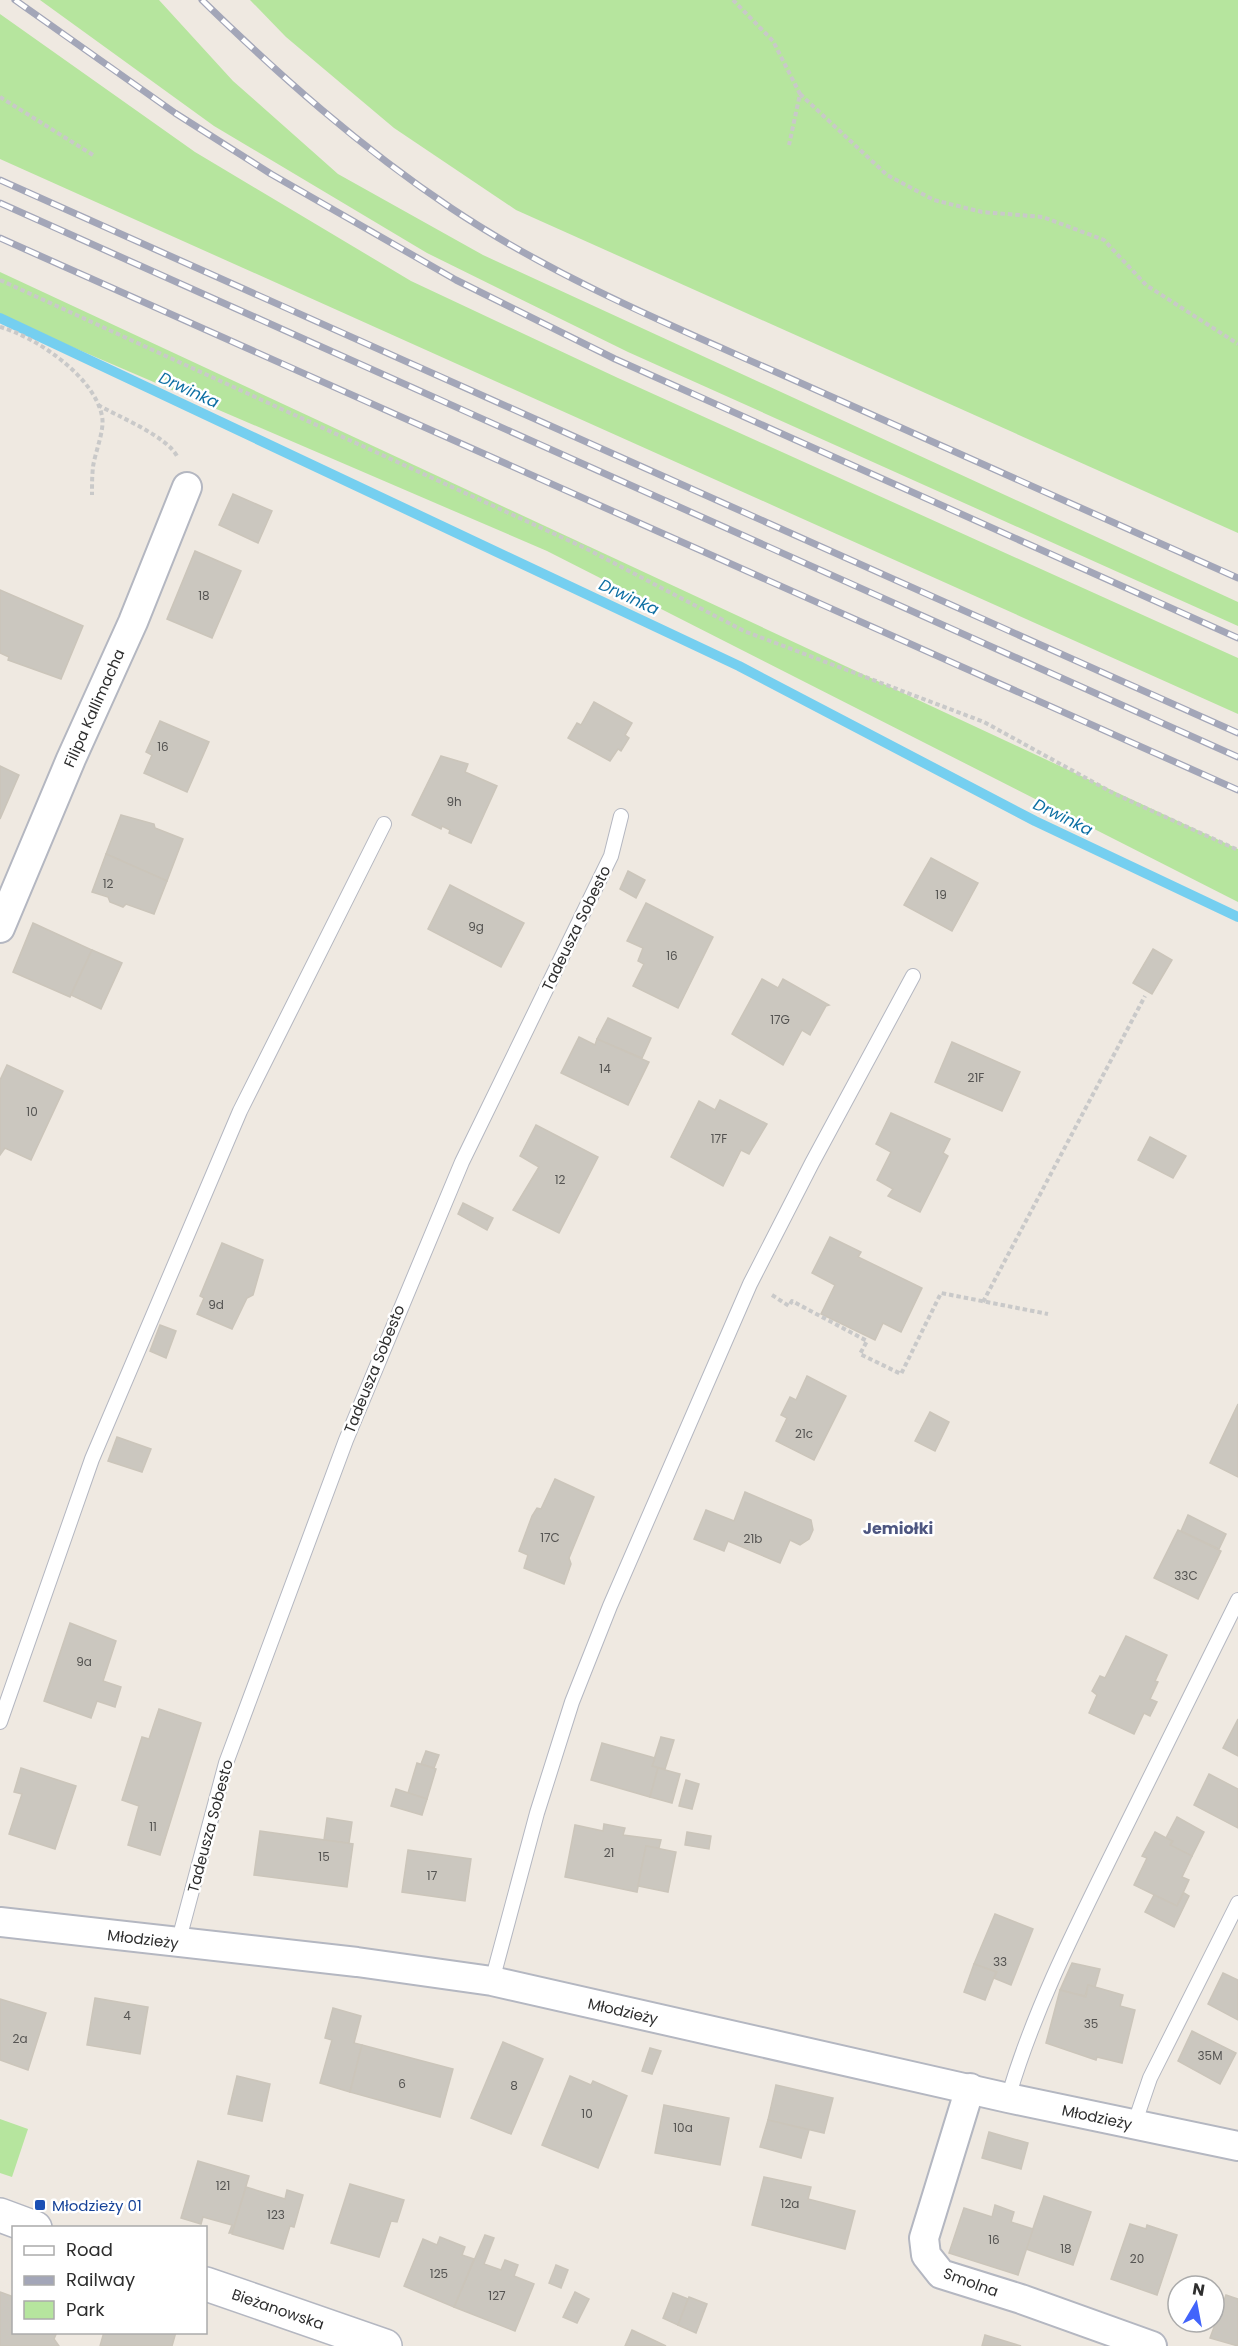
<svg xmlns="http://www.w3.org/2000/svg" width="1238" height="2346" font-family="Poppins,sans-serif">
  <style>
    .green { fill: #b6e59e }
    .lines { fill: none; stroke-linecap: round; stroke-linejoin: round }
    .stream { stroke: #75cff0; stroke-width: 10 }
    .building { fill: #cbc7bf; stroke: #cbc5ba; stroke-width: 1.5 }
    .lane-casing { stroke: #b4b7c1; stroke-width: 16 }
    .street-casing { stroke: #b4b7c1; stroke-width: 32 }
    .secondary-casing { stroke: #b4b7c1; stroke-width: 36 }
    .path { stroke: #c9c9c9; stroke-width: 4; stroke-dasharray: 4.5 3; stroke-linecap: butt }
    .lane { stroke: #fff; stroke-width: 14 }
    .street { stroke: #fff; stroke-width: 28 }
    .secondary { stroke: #fff; stroke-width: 33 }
    .rail-casing { stroke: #a3a6b8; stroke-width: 7 }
    .rail { stroke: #fff; stroke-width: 4.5; stroke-dasharray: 14; stroke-linecap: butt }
    .transit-dot { fill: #1a4fb4; stroke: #fff; stroke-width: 2 }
    .labels { text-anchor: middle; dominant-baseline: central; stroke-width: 5; stroke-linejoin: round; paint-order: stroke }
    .number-label { font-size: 12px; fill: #555452 }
    .street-label { font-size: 15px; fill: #2e2e2e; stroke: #fff }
    .transit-label { font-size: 15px; fill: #164399; stroke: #fff; text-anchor: start }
    .water-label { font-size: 16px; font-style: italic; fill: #0d6fa3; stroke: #fff }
    .neighbourhood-label { font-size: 16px; font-weight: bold; fill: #4d5680; stroke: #fff }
  </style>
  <rect width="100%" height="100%" fill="#efe9e1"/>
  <g class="green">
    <path d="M 40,0 L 159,0 L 233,81 L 338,174 L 483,255 L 1238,602 L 1238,626 L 628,352 L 427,253 L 214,126 Z"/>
    <path d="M 250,0 L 1238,0 L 1238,533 L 516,210 L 394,128 L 286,37 Z"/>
    <path d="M 0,14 L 195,152 L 411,281 L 618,378 L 1238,658 L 1238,714 L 0,159 Z"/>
    <path d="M 0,272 L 1238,849 L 1238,902 L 547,551 L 0,316 Z"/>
    <path d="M 0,2119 L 28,2129 L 12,2177 L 0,2173 Z"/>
  </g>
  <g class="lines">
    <path class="stream" d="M 0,318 L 739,666 L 1035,821 L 1238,917"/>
  </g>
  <g class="building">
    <path d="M 233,494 L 272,511 L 258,543 L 219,525 Z"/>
    <path d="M 195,551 L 241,571 L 212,638 L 167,619 Z"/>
    <path d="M 0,590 L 83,626 L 61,679 L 8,660 L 9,657 L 0,653 Z"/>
    <path d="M 594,702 L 632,723 L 625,735 L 629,738 L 621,751 L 618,749 L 610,761 L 568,738 L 577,723 L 581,725 Z"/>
    <path d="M 160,721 L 209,742 L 187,792 L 144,773 L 152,755 L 146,752 Z"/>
    <path d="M 441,756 L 468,764 L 465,772 L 497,786 L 471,843 L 449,833 L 450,830 L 442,826 L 441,829 L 412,815 Z"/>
    <path d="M 0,766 L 19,775 L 0,819 Z"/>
    <path d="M 121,815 L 154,824 L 155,828 L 183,839 L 167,881 L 106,854 Z"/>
    <path d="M 106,854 L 167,881 L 154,914 L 126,904 L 123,907 L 110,902 L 108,897 L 92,892 Z"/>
    <path d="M 931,858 L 978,883 L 952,931 L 904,905 Z"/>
    <path d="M 628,871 L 645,880 L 636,898 L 620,889 Z"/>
    <path d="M 450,885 L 524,923 L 501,967 L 428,929 Z"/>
    <path d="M 646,903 L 713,937 L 678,1008 L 633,986 L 644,964 L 638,961 L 643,948 L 627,941 Z"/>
    <path d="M 33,923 L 92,950 L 70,997 L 13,972 Z"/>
    <path d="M 1153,949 L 1172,960 L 1152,994 L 1133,983 Z"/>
    <path d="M 92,950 L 122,963 L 101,1009 L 71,995 Z"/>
    <path d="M 762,979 L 778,988 L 783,979 L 829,1005 L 826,1006 L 810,1035 L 802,1030 L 783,1065 L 732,1034 Z"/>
    <path d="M 608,1018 L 651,1038 L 642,1058 L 597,1039 Z"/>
    <path d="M 579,1037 L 595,1045 L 597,1039 L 649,1062 L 628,1105 L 561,1073 Z"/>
    <path d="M 952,1042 L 1020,1072 L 1002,1111 L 935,1082 Z"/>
    <path d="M 7,1065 L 63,1091 L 31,1160 L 5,1148 L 0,1155 L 0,1080 Z"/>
    <path d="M 720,1100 L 767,1124 L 749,1154 L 741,1150 L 723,1186 L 671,1157 L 699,1101 L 715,1110 Z"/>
    <path d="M 891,1113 L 950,1139 L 943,1153 L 948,1156 L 920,1212 L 888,1196 L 893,1189 L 877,1180 L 891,1152 L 876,1144 Z"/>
    <path d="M 536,1125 L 598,1157 L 559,1233 L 513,1210 L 539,1167 L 520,1156 Z"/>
    <path d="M 1150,1137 L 1186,1156 L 1173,1178 L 1138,1160 Z"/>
    <path d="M 463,1203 L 493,1218 L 487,1230 L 458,1214 Z"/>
    <path d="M 830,1237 L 861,1252 L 858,1257 L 922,1288 L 901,1332 L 883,1323 L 875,1340 L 821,1314 L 835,1285 L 812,1273 Z"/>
    <path d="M 222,1243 L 263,1260 L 253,1295 L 247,1298 L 232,1329 L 197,1314 L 204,1298 L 200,1296 Z"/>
    <path d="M 160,1325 L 176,1331 L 166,1358 L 150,1351 Z"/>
    <path d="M 807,1376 L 846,1396 L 814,1460 L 776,1441 L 787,1418 L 781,1415 L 790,1397 L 796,1400 Z"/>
    <path d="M 1238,1404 L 1238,1477 L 1210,1463 Z"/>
    <path d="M 930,1412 L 949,1422 L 935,1451 L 915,1441 Z"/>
    <path d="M 117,1437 L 151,1449 L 142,1472 L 108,1461 Z"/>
    <path d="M 555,1479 L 594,1497 L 569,1558 L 571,1564 L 564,1584 L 524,1568 L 528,1555 L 519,1551 L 532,1516 L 537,1508 L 541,1509 Z"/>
    <path d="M 745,1492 L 811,1520 L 813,1530 L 809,1539 L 800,1545 L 790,1540 L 780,1563 L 728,1541 L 724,1551 L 694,1539 L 706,1510 L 734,1521 Z"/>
    <path d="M 1188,1515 L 1226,1534 L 1219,1549 L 1181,1531 Z"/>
    <path d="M 1178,1530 L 1221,1551 L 1198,1599 L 1154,1578 Z"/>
    <path d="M 70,1623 L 116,1641 L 103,1681 L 121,1687 L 115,1707 L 97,1701 L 91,1718 L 44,1701 Z"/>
    <path d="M 1126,1636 L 1167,1655 L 1155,1681 L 1158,1682 L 1150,1699 L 1157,1702 L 1150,1716 L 1144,1713 L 1134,1734 L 1089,1713 L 1097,1695 L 1092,1691 L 1100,1676 L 1105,1678 Z"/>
    <path d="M 159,1709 L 201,1723 L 160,1855 L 128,1845 L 139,1806 L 122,1800 L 142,1737 L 149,1739 Z"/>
    <path d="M 1238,1719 L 1238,1756 L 1223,1748 Z"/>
    <path d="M 661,1737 L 674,1740 L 665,1769 L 652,1766 Z"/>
    <path d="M 602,1743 L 655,1758 L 652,1766 L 658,1768 L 650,1797 L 591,1780 Z"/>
    <path d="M 426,1751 L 439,1755 L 434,1768 L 421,1764 Z"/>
    <path d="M 417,1763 L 436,1769 L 427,1799 L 408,1793 Z"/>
    <path d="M 21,1768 L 76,1786 L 55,1849 L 9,1834 L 22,1794 L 14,1792 Z"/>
    <path d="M 658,1768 L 680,1774 L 672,1803 L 650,1797 Z"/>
    <path d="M 1209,1774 L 1238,1789 L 1238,1828 L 1194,1805 Z"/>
    <path d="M 686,1780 L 699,1784 L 692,1809 L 679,1806 Z"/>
    <path d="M 396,1789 L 427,1799 L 422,1815 L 391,1806 Z"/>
    <path d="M 1177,1817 L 1204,1832 L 1192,1856 L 1170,1845 L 1173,1841 L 1166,1838 Z"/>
    <path d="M 327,1818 L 352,1822 L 349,1843 L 324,1840 Z"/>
    <path d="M 604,1824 L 625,1828 L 623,1835 L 661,1840 L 659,1848 L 646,1846 L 637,1892 L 565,1877 L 575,1825 L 603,1831 Z"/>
    <path d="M 260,1831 L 353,1844 L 347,1887 L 254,1875 Z"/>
    <path d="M 687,1832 L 711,1836 L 709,1849 L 685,1845 Z"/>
    <path d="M 1155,1832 L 1172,1841 L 1170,1845 L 1192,1856 L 1182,1877 L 1189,1880 L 1177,1906 L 1134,1885 L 1147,1858 L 1142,1856 Z"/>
    <path d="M 646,1846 L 676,1852 L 668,1892 L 638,1886 Z"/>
    <path d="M 408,1850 L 471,1859 L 465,1901 L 402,1892 Z"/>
    <path d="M 1184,1893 L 1189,1896 L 1174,1927 L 1145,1912 L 1154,1895 L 1177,1906 Z"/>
    <path d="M 995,1914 L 1033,1929 L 1011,1985 L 994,1978 L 997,1972 L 974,1964 Z"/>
    <path d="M 1072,1963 L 1100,1969 L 1095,1987 L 1088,1985 L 1085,1996 L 1060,1990 Z"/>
    <path d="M 974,1964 L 996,1972 L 985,2000 L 964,1992 Z"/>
    <path d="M 1223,1973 L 1238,1980 L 1238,2020 L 1208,2004 Z"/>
    <path d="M 1088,1985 L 1123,1995 L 1120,2006 L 1135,2010 L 1122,2063 L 1097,2057 L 1096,2060 L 1046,2043 L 1060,1990 L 1086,1997 Z"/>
    <path d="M 95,1998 L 148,2007 L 140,2054 L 87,2045 Z"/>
    <path d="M 0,1999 L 46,2013 L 28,2070 L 0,2060 Z"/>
    <path d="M 333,2008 L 361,2016 L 354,2043 L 362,2045 L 350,2092 L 320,2083 L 332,2040 L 325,2038 Z"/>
    <path d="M 1192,2031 L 1236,2053 L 1220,2084 L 1178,2061 Z"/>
    <path d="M 503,2042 L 543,2059 L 511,2134 L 471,2118 Z"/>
    <path d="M 362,2045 L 453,2069 L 440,2117 L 350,2092 Z"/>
    <path d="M 650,2048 L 661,2051 L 652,2074 L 642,2071 Z"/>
    <path d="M 237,2076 L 270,2084 L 262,2121 L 228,2114 Z"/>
    <path d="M 570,2076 L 591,2085 L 593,2081 L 627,2096 L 598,2168 L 542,2145 Z"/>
    <path d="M 776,2085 L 833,2098 L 824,2133 L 768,2120 Z"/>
    <path d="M 664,2105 L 729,2118 L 720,2165 L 655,2153 Z"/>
    <path d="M 768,2120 L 809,2130 L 801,2158 L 760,2147 Z"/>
    <path d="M 989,2132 L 1028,2143 L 1021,2169 L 982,2158 Z"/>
    <path d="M 198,2161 L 249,2176 L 232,2233 L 229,2233 L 232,2225 L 203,2217 L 201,2224 L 181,2218 Z"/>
    <path d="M 764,2177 L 811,2187 L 808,2199 L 855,2211 L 845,2249 L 752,2225 Z"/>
    <path d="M 350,2184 L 404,2200 L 397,2222 L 391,2221 L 379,2257 L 331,2243 Z"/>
    <path d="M 246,2187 L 285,2199 L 287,2190 L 303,2195 L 294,2227 L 290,2226 L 283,2249 L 232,2234 Z"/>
    <path d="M 1044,2196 L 1091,2212 L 1073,2265 L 1026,2249 Z"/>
    <path d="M 995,2205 L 1014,2212 L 1011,2222 L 1033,2229 L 1018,2275 L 949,2253 L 964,2208 L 992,2217 Z"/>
    <path d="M 1130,2224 L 1146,2229 L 1147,2225 L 1177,2235 L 1157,2295 L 1111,2279 Z"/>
    <path d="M 485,2235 L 494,2238 L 484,2264 L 501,2270 L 505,2260 L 518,2265 L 514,2276 L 534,2284 L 515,2331 L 454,2307 Z"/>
    <path d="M 440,2237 L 465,2247 L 462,2255 L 474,2259 L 454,2307 L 404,2286 L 423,2239 L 437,2245 Z"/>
    <path d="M 556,2265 L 568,2270 L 561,2288 L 549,2283 Z"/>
    <path d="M 0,2292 L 14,2297 L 14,2332 L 57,2332 L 54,2339 L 59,2346 L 0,2346 Z"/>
    <path d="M 575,2292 L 589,2299 L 577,2323 L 563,2317 Z"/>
    <path d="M 673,2293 L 688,2299 L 678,2325 L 663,2318 Z"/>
    <path d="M 1226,2295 L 1238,2299 L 1238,2346 L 1210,2338 Z"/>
    <path d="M 689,2297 L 707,2304 L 696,2333 L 678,2325 Z"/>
    <path d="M 632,2330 L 666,2346 L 625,2346 Z"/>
    <path d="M 104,2332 L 176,2332 L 172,2346 L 100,2346 Z"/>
    <path d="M 985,2335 L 1021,2346 L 982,2346 Z"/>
  </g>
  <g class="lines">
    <g class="lane-casing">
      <g id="lane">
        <path d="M 0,1722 L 92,1459 L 240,1111 L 384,824"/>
        <path d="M 178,1943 L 226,1763 L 346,1440 L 462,1162 L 611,856 L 621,816"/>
        <path d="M 492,1981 L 537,1813 L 572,1702 L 610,1606 L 750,1284 L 812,1163 L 913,976"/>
        <path d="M 1008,2098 C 1034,2009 1076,1927 1117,1844 C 1157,1763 1198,1681 1238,1600"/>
        <path d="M 1134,2125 L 1150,2078 L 1238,1903"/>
      </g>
    </g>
    <g class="street-casing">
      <g id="street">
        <path d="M 0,928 L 71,759 L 133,622 L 187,487"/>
        <path d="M 0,1922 L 357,1962 L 492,1981 L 1008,2098 L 1238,2146"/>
        <path d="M 970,2088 L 924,2238 L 926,2255 L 941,2274 L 1021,2299 L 1152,2346"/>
      </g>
    </g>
    <g class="secondary-casing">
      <g id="secondary">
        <path d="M 0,2215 L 35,2228"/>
        <path d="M 206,2284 L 385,2346"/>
      </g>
    </g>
    <g class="path">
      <path d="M 733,0 L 773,41 L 800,94 L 789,145"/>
      <path d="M 800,94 L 887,175 L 934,200 L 982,212 L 1043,217 L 1104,240 L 1146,285 L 1238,344"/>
      <path d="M 0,97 L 93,155"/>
      <path d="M 0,280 L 585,548 L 744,631 L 984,722 L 1115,794 L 1238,850"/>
      <path d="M 0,327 C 36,337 94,376 102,416 C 105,430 95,452 93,467 C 92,476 92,485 92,495"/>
      <path d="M 98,405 C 119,417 169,437 178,458"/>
      <path d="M 772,1295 L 789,1306 L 792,1301 L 867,1341 L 860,1354 L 901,1374 L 941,1293 L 1048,1314"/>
      <path d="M 983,1302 L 1145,996"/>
    </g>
    <use href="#lane" class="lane"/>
    <use href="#street" class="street"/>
    <use href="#secondary" class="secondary"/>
    <g class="rail-casing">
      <g id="rail">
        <path d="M 15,0 L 175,113 L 271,174 L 456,280 L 615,359 L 1238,638"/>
        <path d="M 202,0 C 280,76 360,147 451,208 C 557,279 677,328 794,380 C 942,446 1090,512 1238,578"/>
        <path d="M 0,180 L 1238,733"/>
        <path d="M 0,203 L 1238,757"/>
        <path d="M 0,238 L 1238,790"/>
      </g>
    </g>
    <use href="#rail" class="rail"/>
  </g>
  <rect class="transit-dot" x="34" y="2199" width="12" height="12" rx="3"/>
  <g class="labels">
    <g class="number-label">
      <text x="204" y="595">18</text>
      <text x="163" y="746">16</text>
      <text x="454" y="801">9h</text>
      <text x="108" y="883">12</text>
      <text x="941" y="894">19</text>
      <text x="476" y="926">9g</text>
      <text x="672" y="955">16</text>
      <text x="780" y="1019">17G</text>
      <text x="605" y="1068">14</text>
      <text x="976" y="1077">21F</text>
      <text x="32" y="1111">10</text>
      <text x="719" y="1138">17F</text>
      <text x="560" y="1179">12</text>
      <text x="216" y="1304">9d</text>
      <text x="804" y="1433">21c</text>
      <text x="550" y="1537">17C</text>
      <text x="753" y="1538">21b</text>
      <text x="1186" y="1575">33C</text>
      <text x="84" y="1661">9a</text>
      <text x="153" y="1826">11</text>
      <text x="609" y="1852">21</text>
      <text x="324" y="1856">15</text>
      <text x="432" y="1875">17</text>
      <text x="1000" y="1961">33</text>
      <text x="127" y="2015">4</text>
      <text x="1091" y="2023">35</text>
      <text x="20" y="2038">2a</text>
      <text x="1210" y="2055">35M</text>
      <text x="402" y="2083">6</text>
      <text x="514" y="2085">8</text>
      <text x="587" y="2113">10</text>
      <text x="683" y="2127">10a</text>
      <text x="223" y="2185">121</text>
      <text x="790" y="2203">12a</text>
      <text x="276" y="2214">123</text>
      <text x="994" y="2239">16</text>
      <text x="1066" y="2248">18</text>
      <text x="1137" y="2258">20</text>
      <text x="439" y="2273">125</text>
      <text x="497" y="2295">127</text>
    </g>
    <g class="street-label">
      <text transform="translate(94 708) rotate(-66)">Filipa Kallimacha</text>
      <text transform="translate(576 928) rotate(-64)">Tadeusza Sobesto</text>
      <text transform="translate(374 1369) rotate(-68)">Tadeusza Sobesto</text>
      <text transform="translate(210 1826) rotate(-75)">Tadeusza Sobesto</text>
      <text transform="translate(143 1939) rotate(7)">Młodzieży</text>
      <text transform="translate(623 2011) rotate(13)">Młodzieży</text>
      <text transform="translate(1097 2117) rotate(12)">Młodzieży</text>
      <text transform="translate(971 2282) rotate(20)">Smolna</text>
      <text transform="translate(278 2309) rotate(19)">Bieżanowska</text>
    </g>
    <g class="transit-label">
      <text x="52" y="2205">Młodzieży 01</text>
    </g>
    <g class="water-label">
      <text transform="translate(189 390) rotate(25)">Drwinka</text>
      <text transform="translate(629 597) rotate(25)">Drwinka</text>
      <text transform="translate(1063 817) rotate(26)">Drwinka</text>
    </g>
    <g class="neighbourhood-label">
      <text x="898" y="1528">Jemiołki</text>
    </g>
  </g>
  <rect x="12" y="2226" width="195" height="108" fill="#ffffff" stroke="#ababab" stroke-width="1.5"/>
  <rect x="24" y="2246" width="30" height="9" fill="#ffffff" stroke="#ababab" stroke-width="1.5"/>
  <text x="66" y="2256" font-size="18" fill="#2e2e2e">Road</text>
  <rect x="24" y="2276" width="30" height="9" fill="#a3a6b8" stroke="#ababab" stroke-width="1.5"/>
  <text x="66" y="2286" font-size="18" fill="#2e2e2e">Railway</text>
  <rect x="24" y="2301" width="30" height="18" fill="#b6e59e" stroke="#ababab" stroke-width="1.5"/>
  <text x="66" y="2316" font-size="18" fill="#2e2e2e">Park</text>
  <g transform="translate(1196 2304) rotate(10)"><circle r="28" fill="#ffffff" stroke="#ababab" stroke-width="1.5"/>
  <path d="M0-4.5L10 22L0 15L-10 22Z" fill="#4264fb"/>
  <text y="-9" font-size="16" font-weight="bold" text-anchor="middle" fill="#2e2e2e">N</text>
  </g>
</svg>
